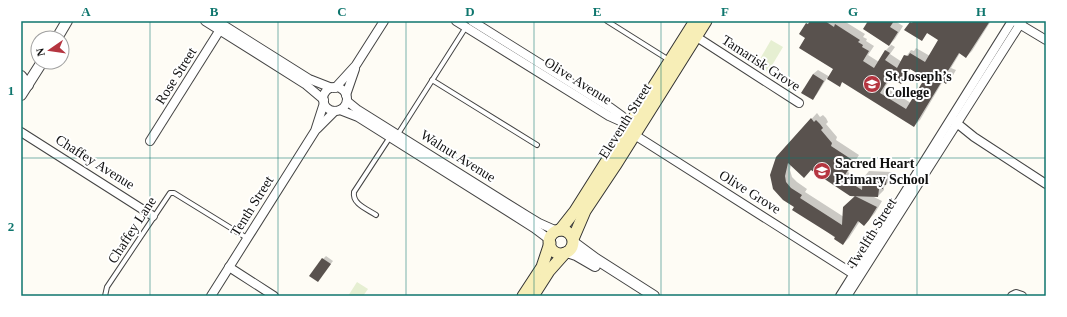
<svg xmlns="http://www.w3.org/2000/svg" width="1067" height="317" font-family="'Times New Roman',serif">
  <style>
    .pitch { fill: #e6efd2 }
    .shadow { fill: #0003; fill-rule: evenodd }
    .building { fill: #59524e; fill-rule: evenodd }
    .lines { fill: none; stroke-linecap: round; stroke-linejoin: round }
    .service-casing { stroke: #444; stroke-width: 6 }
    .minor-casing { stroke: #444; stroke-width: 10 }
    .tertiary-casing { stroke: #444; stroke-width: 12 }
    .secondary-casing { stroke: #333; stroke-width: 13 }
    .service { stroke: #fff; stroke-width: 4 }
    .minor { stroke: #fff; stroke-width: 8 }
    .tertiary { stroke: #fff; stroke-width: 10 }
    .secondary { stroke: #f7eeb7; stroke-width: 11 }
    .grid { fill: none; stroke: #0f766e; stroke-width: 1; stroke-opacity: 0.55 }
    .labels { text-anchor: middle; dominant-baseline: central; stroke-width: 4; stroke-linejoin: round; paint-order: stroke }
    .street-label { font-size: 14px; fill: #111; stroke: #fff }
    .poi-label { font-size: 14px; font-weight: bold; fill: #111; stroke: #fff; text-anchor: start }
    .neatline { fill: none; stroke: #0f766e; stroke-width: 1.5 }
    .grid-label { font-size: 13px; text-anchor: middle; font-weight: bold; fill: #0f766e }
  </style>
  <rect width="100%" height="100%" fill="#fefcf5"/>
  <g class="pitch">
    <path d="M 771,40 L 783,47 L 768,72 L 757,64 Z"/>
    <path d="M 357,282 L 368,289 L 363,296 L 348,296 Z"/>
  </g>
  <g class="shadow">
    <path d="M 810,21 L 844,21 L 865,34 L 863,37 L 867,39 L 866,41 L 874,46 L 868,55 L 879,62 L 886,50 L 891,45 L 865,29 L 869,21 L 895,21 L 903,26 L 895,39 L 890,44 L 895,47 L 890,54 L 902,62 L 911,50 L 914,51 L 916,48 L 930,56 L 939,40 L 928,32 L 921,40 L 910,23 L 912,21 L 991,21 L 972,51 L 966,57 L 960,53 L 951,68 L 956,70 L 952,77 L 946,83 L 943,81 L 920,120 L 914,126 L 843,81 L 839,85 L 827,78 L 817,94 L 813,99 L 813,74 L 818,70 L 830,77 L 835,69 L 807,37 L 801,34 ZM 911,68 L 927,78 L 911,103 L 885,87 L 892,77 L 900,82 L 906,77 Z"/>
    <path d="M 817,113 L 820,117 L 823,115 L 826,118 L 828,122 L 826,124 L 837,137 L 836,140 L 859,155 L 848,172 L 863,182 L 864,177 L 869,171 L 892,172 L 892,178 L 884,187 L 884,190 L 878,196 L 872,196 L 882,201 L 875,213 L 864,225 L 860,221 L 849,238 L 843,244 L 795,207 L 776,158 ZM 791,165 L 811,169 L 857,195 L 844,208 L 844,217 L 805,192 L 807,189 L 797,182 L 792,177 L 790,170 Z"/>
    <path d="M 326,256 L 333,261 L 320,278 L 323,259 Z"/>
  </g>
  <g class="building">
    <path d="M 810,21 L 825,21 L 834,27 L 835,24 L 860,40 L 858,42 L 863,45 L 862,47 L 869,51 L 863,61 L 874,68 L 885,50 L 890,53 L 885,60 L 897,68 L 904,55 L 908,56 L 910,53 L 925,62 L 938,40 L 927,33 L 922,41 L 904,30 L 910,22 L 912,23 L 913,21 L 990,21 L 966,58 L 959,53 L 946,74 L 951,76 L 946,84 L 942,81 L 914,127 L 842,82 L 840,87 L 827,79 L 833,69 L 799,48 L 805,38 L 799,34 L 806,23 L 808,24 ZM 910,69 L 925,78 L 906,109 L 880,93 L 890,77 L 901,84 Z"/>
    <path d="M 868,21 L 894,21 L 890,27 L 898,32 L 889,46 L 863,29 Z"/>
    <path d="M 813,74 L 824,81 L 813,100 L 801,93 Z"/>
    <path d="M 811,118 L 814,122 L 816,120 L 820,124 L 823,128 L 821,130 L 832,143 L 831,146 L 854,161 L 843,178 L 862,190 L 863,176 L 887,177 L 886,185 L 883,185 L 883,189 L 879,189 L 878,197 L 850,196 L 811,170 L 804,178 L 788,163 L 785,176 L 786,182 L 791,188 L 802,195 L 800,198 L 842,225 L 843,207 L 855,196 L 877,207 L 869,220 L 864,226 L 858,221 L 843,245 L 834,239 L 835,237 L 792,210 L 794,207 L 783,200 L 773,189 L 770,175 L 776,157 Z"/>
    <path d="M 322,258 L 331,264 L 318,282 L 309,276 Z"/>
  </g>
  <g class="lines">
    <g class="service-casing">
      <g id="service">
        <path d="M 607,21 L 669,60"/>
        <path d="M 432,80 L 537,145"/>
        <path d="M 398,134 L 466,27"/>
        <path d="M 376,215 C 367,209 352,204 354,192 L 390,137"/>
        <path d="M 105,296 L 107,287 L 170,193 L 174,193 L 247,238"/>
      </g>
    </g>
    <g class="minor-casing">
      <g id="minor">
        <path d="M 205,21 L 305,84 L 324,100"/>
        <path d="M 217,21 L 309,79 L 332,88"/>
        <path d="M 456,21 L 609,116 L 629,125"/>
        <path d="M 472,21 L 611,108 L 622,116 L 628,124"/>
        <path d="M 1016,22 L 1046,40"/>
        <path d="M 692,34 L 799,103"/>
        <circle cx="335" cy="99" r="12"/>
        <path d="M 335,88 L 356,65 L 384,21"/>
        <path d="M 346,95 L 355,69"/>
        <path d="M 347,101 L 358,110 L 529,217 L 539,223 L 557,231"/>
        <path d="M 340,110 L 358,117 L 534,228 L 550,240"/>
        <path d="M 953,120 L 974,137 L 1046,184"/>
        <path d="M 317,129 L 335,111"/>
        <path d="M 21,132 L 153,216"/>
        <path d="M 630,132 L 858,277"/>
        <path d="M 150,141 L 223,25"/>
        <path d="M 229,267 L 274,296"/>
        <path d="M 211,296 L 315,131 L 324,103"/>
        <path d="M 840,296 L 1012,21"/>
        <path d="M 847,296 L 1022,21"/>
        <path d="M 1012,296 L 1016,294 L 1022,296"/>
      </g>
    </g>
    <g class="tertiary-casing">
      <g id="tertiary">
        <path d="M 57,38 L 67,21"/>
        <path d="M 21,76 L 28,85"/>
        <path d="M 21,95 L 42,62"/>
        <path d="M 573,242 L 596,259 L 654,296"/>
        <path d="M 567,252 L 576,255 L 595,266"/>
      </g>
    </g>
    <g class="secondary-casing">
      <g id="secondary">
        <path d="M 560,230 L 575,211 L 695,21"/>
        <circle cx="561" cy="242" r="12"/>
        <path d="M 573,239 L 585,211 L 615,166 L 706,21"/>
        <path d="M 523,296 L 542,267 L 550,243"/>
        <path d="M 533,296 L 549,271 L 565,253"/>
      </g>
    </g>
    <use href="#service" class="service"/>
    <use href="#minor" class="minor"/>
    <use href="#tertiary" class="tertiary"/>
    <use href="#secondary" class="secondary"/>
  </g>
  <path class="grid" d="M 150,21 L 150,296M 278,21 L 278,296M 406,21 L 406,296M 534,21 L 534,296M 661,21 L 661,296M 789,21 L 789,296M 917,21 L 917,296M 21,158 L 1046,158"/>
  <defs>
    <g id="school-disc" transform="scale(0.9)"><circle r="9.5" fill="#b53540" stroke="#fff"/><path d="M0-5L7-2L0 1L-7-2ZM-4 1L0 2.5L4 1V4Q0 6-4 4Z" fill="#fff"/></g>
  </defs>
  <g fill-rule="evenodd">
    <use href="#school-disc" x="872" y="84"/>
    <use href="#school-disc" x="822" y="171"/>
  </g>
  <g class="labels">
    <g class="street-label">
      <text transform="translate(761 63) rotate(33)">Tamarisk Grove</text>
      <text transform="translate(176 76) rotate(-58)">Rose Street</text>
      <text transform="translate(578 81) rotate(32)">Olive Avenue</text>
      <text transform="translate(625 121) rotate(-58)">Eleventh Street</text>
      <text transform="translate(458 156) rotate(32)">Walnut Avenue</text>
      <text transform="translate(95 162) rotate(32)">Chaffey Avenue</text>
      <text transform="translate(750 192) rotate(32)">Olive Grove</text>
      <text transform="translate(252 206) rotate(-58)">Tenth Street</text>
      <text transform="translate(132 230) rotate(-57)">Chaffey Lane</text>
      <text transform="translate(872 233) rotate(-58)">Twelfth Street</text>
    </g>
    <g class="poi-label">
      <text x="885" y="76">St Joseph’s<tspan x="885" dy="16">College</tspan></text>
      <text x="835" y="163">Sacred Heart<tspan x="835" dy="16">Primary School</tspan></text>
    </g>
  </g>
  <rect width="1067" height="317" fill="none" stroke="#ffffff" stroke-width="44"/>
  <g transform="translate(50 50) rotate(257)"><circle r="19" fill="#ffffff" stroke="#a0a0a0"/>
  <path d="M0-3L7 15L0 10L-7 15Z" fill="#b53540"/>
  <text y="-6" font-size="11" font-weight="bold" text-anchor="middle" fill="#111111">N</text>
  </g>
  <rect x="22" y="22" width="1023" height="273" class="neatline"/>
  <g class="grid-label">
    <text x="86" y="16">A</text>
    <text x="214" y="16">B</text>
    <text x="342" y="16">C</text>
    <text x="470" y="16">D</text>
    <text x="597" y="16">E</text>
    <text x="725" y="16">F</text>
    <text x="853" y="16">G</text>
    <text x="981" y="16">H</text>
    <text x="11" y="95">1</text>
    <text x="11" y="231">2</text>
  </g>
</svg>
